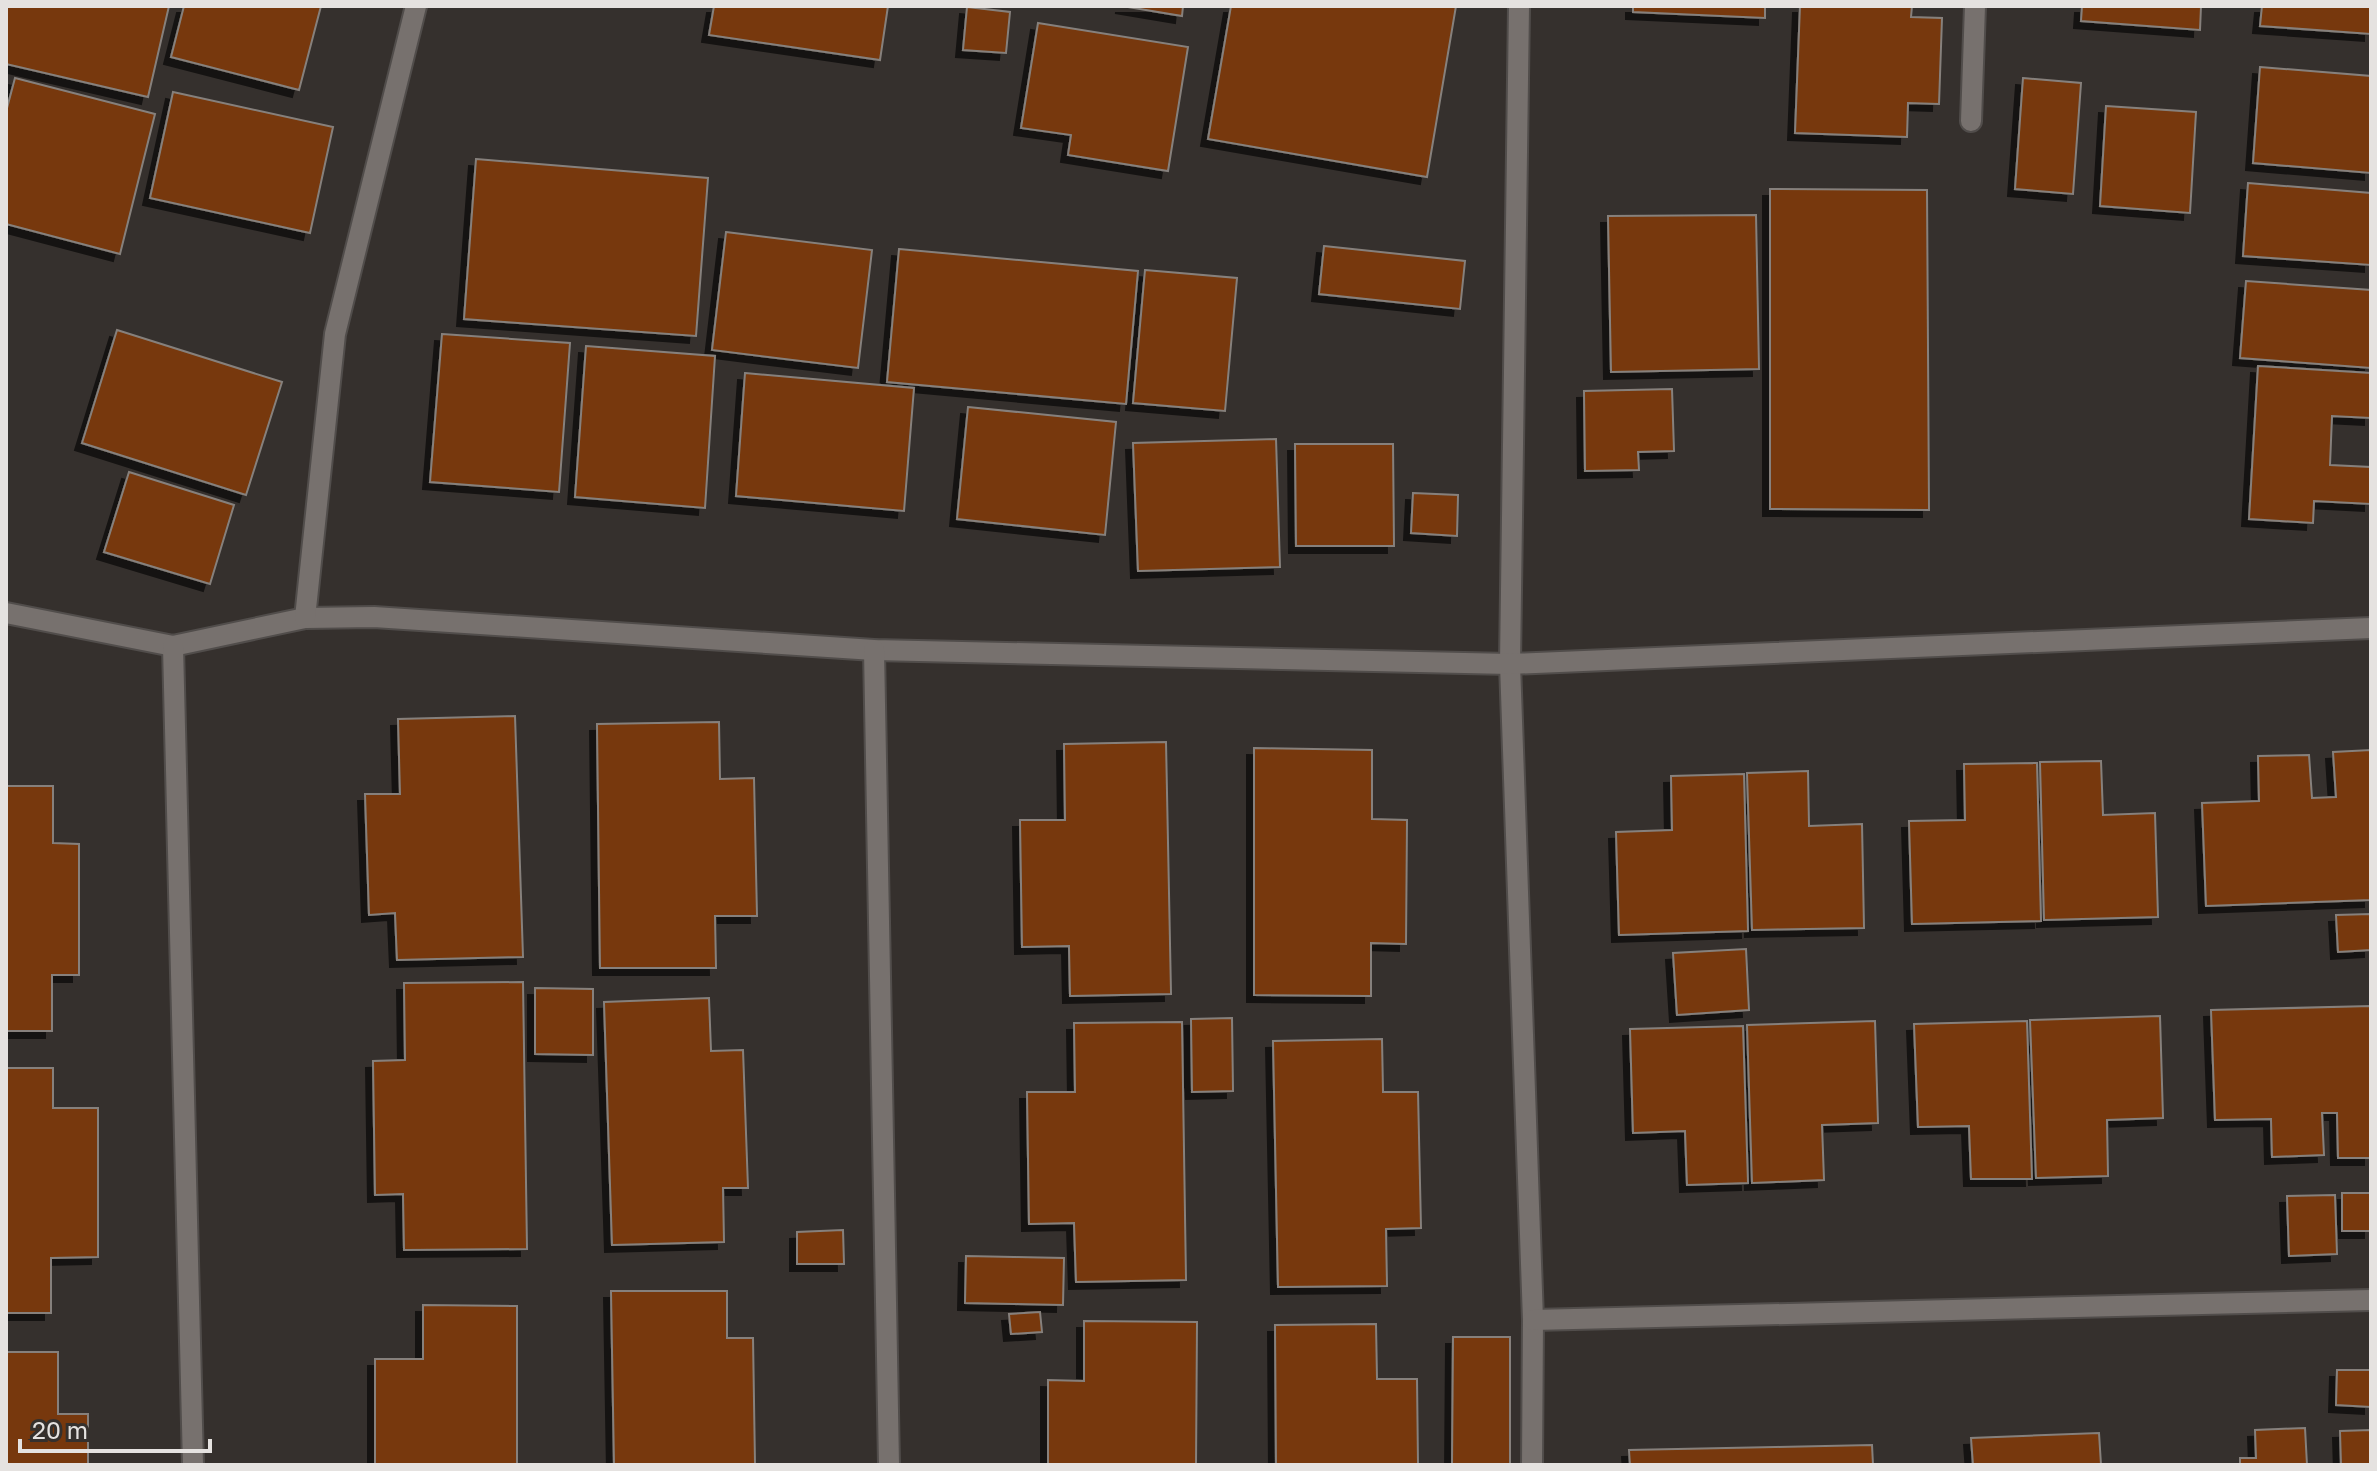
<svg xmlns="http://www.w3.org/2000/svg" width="2377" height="1471" font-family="'Golos Text',sans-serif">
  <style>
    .building { fill: #773709; stroke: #86807c; stroke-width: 2; filter: url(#shadow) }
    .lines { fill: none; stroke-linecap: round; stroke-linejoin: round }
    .minor-casing { stroke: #514d4b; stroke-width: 24 }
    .minor { stroke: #77716e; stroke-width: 20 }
  </style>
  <defs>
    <filter id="shadow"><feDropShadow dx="-7" dy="7" stdDeviation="0" flood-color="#0009"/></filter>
  </defs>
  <rect width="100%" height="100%" fill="#35302d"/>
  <g class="building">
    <path d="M 6,6 L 169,6 L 148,97 L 6,64 Z"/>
    <path d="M 184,6 L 321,6 L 299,90 L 171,57 Z"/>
    <path d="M 714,6 L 888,6 L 880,60 L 709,35 Z"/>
    <path d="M 1122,6 L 1183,6 L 1182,16 Z"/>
    <path d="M 1231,6 L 1456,6 L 1427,177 L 1208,139 Z"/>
    <path d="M 1633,6 L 1765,6 L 1765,18 L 1633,12 Z"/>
    <path d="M 1800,6 L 1912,6 L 1911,17 L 1942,18 L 1939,104 L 1908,103 L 1907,137 L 1795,133 Z"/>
    <path d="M 2082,6 L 2201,6 L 2200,30 L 2081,21 Z"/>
    <path d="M 2262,6 L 2371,6 L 2371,34 L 2260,26 Z"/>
    <path d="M 967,7 L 1010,12 L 1006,53 L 963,50 Z"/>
    <path d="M 1038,23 L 1188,47 L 1168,171 L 1068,155 L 1071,135 L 1021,128 Z"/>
    <path d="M 2260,67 L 2371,76 L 2371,173 L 2253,163 Z"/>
    <path d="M 15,78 L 155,114 L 120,254 L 6,224 L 6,112 Z"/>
    <path d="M 2023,78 L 2081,83 L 2073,194 L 2015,189 Z"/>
    <path d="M 173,92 L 333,127 L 310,233 L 150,198 Z"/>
    <path d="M 2106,106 L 2196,112 L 2190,213 L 2100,206 Z"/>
    <path d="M 476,159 L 708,178 L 696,336 L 464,319 Z"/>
    <path d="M 2248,183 L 2371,193 L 2371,265 L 2243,256 Z"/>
    <path d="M 1770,189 L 1927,190 L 1929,510 L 1770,509 Z"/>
    <path d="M 1756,215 L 1759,369 L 1611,372 L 1608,216 Z"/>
    <path d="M 726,232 L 872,250 L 858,368 L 712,350 Z"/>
    <path d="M 1324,246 L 1465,261 L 1460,309 L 1319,294 Z"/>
    <path d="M 899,249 L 1138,271 L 1126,404 L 887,382 Z"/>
    <path d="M 1145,270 L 1237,278 L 1225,411 L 1133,403 Z"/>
    <path d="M 2246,281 L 2371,290 L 2371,368 L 2240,358 Z"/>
    <path d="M 117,330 L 282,382 L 246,495 L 82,443 Z"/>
    <path d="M 442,334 L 570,343 L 559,492 L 430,482 Z"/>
    <path d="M 586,346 L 715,356 L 705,508 L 575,497 Z"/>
    <path d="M 2258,366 L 2371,373 L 2371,418 L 2332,416 L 2330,465 L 2371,467 L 2371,504 L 2314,501 L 2313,523 L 2249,519 Z"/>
    <path d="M 745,373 L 914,388 L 904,511 L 736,496 Z"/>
    <path d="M 1672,389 L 1674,451 L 1638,452 L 1639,470 L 1585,471 L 1584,391 Z"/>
    <path d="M 968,407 L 1116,422 L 1105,535 L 957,519 Z"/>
    <path d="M 1276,439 L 1280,567 L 1138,571 L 1133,443 Z"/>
    <path d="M 1295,444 L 1393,444 L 1394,546 L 1296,546 Z"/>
    <path d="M 129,472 L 234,505 L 210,584 L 104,552 Z"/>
    <path d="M 1413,493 L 1458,495 L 1457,536 L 1411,533 Z"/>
    <path d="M 515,716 L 523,957 L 397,960 L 395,913 L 369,915 L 365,794 L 400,794 L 398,719 Z"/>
    <path d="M 719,722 L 720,779 L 754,778 L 757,916 L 715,916 L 716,968 L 600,968 L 597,724 Z"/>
    <path d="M 1166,742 L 1171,994 L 1070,996 L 1069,946 L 1022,947 L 1020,820 L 1065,820 L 1064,744 Z"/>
    <path d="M 1254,748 L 1372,750 L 1372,819 L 1407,820 L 1406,944 L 1371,943 L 1371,996 L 1254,995 Z"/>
    <path d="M 2371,750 L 2371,900 L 2206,906 L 2202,803 L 2259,801 L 2258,756 L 2309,755 L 2312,798 L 2336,797 L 2333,752 Z"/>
    <path d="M 2101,761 L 2103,815 L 2155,813 L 2158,917 L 2044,920 L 2040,762 Z"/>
    <path d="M 2037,763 L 2041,921 L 1912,924 L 1909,821 L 1965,820 L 1964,764 Z"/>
    <path d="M 1808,771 L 1809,826 L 1862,824 L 1864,928 L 1752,930 L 1747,773 Z"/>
    <path d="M 1744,774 L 1748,931 L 1619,935 L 1616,832 L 1672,830 L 1671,776 Z"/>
    <path d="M 6,786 L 53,786 L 53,843 L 79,844 L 79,975 L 52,975 L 52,1031 L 6,1031 Z"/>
    <path d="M 2371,914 L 2371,950 L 2338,952 L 2336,915 Z"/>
    <path d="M 1746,949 L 1749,1010 L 1677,1015 L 1673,953 Z"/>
    <path d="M 523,982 L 527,1249 L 404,1250 L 403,1194 L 375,1195 L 373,1061 L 405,1060 L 404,983 Z"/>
    <path d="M 535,988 L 593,989 L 593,1055 L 535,1054 Z"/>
    <path d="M 709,998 L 711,1051 L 743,1050 L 748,1188 L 723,1188 L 724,1242 L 612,1245 L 604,1002 Z"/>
    <path d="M 2371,1006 L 2371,1158 L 2338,1158 L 2337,1113 L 2322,1113 L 2324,1155 L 2272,1157 L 2271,1119 L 2215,1120 L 2211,1010 Z"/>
    <path d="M 2160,1016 L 2163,1118 L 2107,1120 L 2108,1176 L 2036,1178 L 2030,1020 Z"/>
    <path d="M 1232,1018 L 1233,1091 L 1192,1092 L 1191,1019 Z"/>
    <path d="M 1875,1021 L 1878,1123 L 1822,1125 L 1824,1180 L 1752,1183 L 1747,1025 Z"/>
    <path d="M 2027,1021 L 2032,1179 L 1971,1179 L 1969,1126 L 1918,1127 L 1914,1024 Z"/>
    <path d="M 1182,1022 L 1186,1280 L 1076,1282 L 1074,1223 L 1029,1224 L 1027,1092 L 1075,1092 L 1074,1023 Z"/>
    <path d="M 1743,1026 L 1748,1183 L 1687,1185 L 1685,1131 L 1633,1133 L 1630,1029 Z"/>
    <path d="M 1382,1039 L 1383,1092 L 1418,1092 L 1421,1228 L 1386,1229 L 1387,1286 L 1278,1287 L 1273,1041 Z"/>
    <path d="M 6,1068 L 53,1068 L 53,1108 L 98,1108 L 98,1257 L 51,1258 L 51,1313 L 6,1313 Z"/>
    <rect x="2342" y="1193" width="29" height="38"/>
    <path d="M 2335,1195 L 2337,1254 L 2289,1256 L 2287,1196 Z"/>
    <path d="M 843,1230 L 844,1264 L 797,1264 L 797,1232 Z"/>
    <path d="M 966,1256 L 1064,1258 L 1063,1305 L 965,1303 Z"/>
    <path d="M 611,1291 L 727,1291 L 727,1338 L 753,1338 L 755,1465 L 614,1465 Z"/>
    <path d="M 423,1305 L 517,1306 L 517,1465 L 375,1465 L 375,1359 L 423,1359 Z"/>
    <path d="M 1040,1312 L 1042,1332 L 1011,1334 L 1009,1314 Z"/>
    <path d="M 1084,1321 L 1197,1322 L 1196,1465 L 1048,1465 L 1048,1380 L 1084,1381 Z"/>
    <path d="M 1376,1324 L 1377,1379 L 1417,1379 L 1418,1465 L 1276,1465 L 1275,1325 Z"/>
    <path d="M 1453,1337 L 1510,1337 L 1510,1465 L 1452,1465 Z"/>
    <path d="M 6,1352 L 58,1352 L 58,1414 L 88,1414 L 88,1465 L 6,1465 Z"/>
    <path d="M 2337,1370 L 2371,1370 L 2371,1407 L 2336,1405 Z"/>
    <path d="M 2305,1428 L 2307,1465 L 2240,1465 L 2240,1458 L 2256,1458 L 2255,1430 Z"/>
    <path d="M 2371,1430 L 2371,1465 L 2341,1465 L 2340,1431 Z"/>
    <path d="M 2099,1433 L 2101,1465 L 1973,1465 L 1971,1438 Z"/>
    <path d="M 1872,1445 L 1873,1465 L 1630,1465 L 1629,1450 Z"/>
  </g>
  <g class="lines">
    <g class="minor-casing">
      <g id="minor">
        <path d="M 1519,6 L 1510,664 L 1533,1320 L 1532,1465"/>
        <path d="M 1971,121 L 1975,6"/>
        <path d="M 6,613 L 173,646 L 305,618 L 374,617 L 874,650 L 1510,664 L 2371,628"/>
        <path d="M 305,618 L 335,334 L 416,6"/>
        <path d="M 173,646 L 193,1465"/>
        <path d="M 874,650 L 889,1465"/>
        <path d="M 1533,1320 L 2371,1300"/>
      </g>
    </g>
    <use href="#minor" class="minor"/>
  </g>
  <rect width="2377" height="1471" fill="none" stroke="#e5e2e0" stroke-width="16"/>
  <path d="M20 1439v12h190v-12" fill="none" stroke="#e5e2e0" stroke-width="4"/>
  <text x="32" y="1439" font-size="24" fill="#e5e2e0" stroke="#35302d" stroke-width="6" paint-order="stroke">20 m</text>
</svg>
